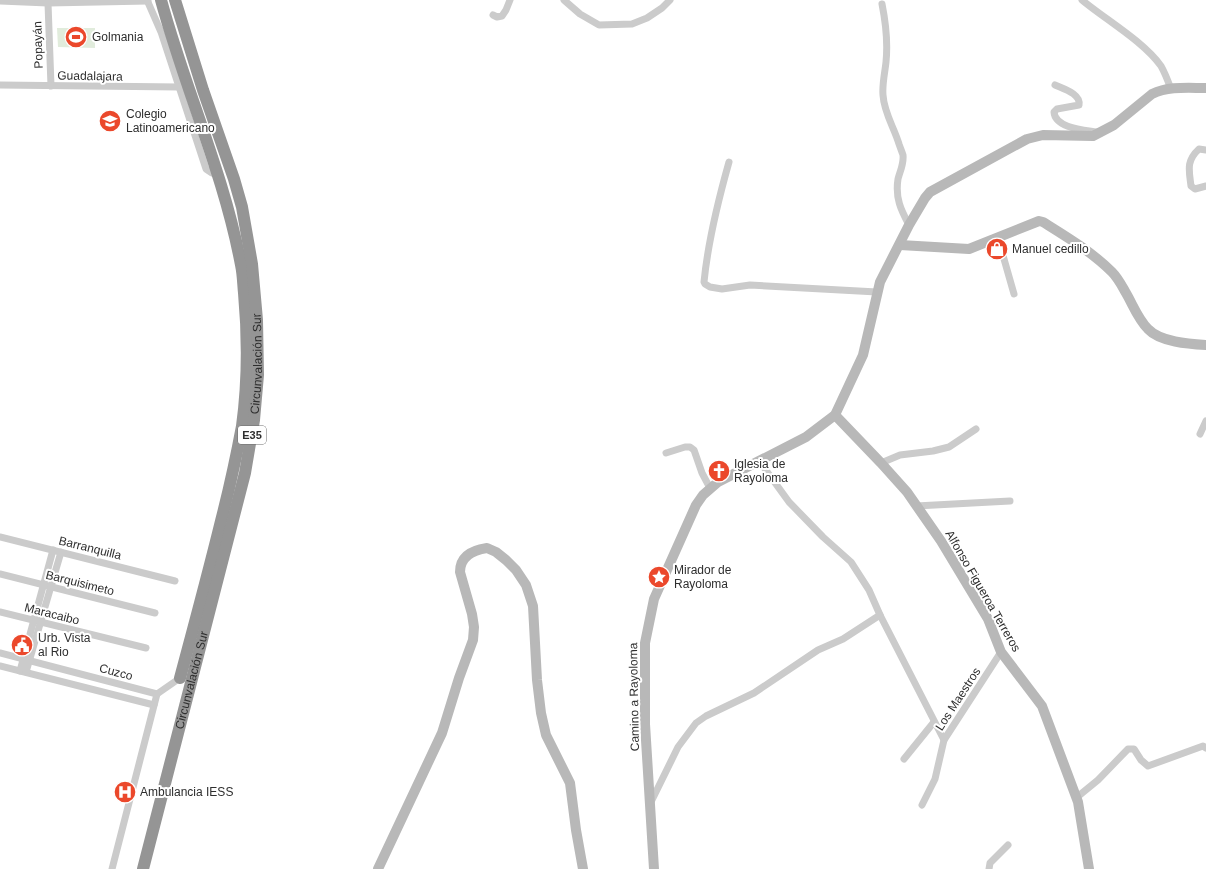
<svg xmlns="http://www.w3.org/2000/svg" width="1206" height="869" font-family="Helvetica,sans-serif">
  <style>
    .green { fill: #e1ecdc }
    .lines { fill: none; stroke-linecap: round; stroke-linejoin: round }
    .street { stroke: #cbcbcb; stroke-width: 7 }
    .secondary { stroke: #b8b8b8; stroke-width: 10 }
    .highway { stroke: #959595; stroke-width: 12 }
    .labels { text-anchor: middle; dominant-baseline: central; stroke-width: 4; stroke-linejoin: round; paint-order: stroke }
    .shield { fill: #fff; stroke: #6d6d6d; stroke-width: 1 }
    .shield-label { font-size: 11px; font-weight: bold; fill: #2e2e2e }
    .poi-label { font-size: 12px; fill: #2e2e2e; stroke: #fff; text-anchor: start }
    .street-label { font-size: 12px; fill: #2e2e2e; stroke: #fff }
  </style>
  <rect width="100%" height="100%" fill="#fff"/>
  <path class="green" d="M 57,28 L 95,28 L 95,48 L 58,47 Z"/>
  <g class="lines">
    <g class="street">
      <path d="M 147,0 L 161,32 L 206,169 L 212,173 L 218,174"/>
      <path d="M 564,0 L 580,14 L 599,25 L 632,24 L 647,18 L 662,8 L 670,0"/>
      <path d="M 1082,0 C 1106,20 1143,41 1161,66 C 1165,73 1168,81 1171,89"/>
      <path d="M 0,1 L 48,3 L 148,1"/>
      <path d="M 48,3 L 51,86"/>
      <path d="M 882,4 C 886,24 888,42 886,62 C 885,72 882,84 883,95 C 884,113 894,127 899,144 C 900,147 902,152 903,155 C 904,164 900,171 898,179 C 895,198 901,210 909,225"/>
      <path d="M 493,15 L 497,17 L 502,16 L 506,10 L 510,0"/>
      <path d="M 0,85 L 179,87"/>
      <path d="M 1055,85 C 1064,89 1081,94 1079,105 L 1057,109 L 1054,112 C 1055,128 1084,130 1096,132"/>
      <path d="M 1206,150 L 1199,149 C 1186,161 1189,170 1191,186 L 1195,189 L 1206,186"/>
      <path d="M 729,162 C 718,201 708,241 704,282 L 705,284 L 710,287 L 722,289 L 750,285 L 877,292"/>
      <path d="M 998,238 L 1014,294"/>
      <path d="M 1200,434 L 1206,421"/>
      <path d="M 666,453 L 685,447 L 690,447 L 694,450 L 702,473 L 710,488"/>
      <path d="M 760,462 L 789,502 L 823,537 L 851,562 L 869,590 L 880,615 L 944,740"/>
      <path d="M 881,463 L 900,455 L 933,451 L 949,447 L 976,429"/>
      <path d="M 916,506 L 1010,501"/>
      <path d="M 0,537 L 175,581"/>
      <path d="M 0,574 L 155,613"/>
      <path d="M 0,612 L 146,648"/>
      <path d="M 0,653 L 157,694"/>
      <path d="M 0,666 L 154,705"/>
      <path d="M 20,671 L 53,550"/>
      <path d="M 26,672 L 61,552"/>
      <path d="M 904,759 L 934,722"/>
      <path d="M 1076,798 L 1098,780 L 1128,749 L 1134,749 L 1141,760 L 1148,766 L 1203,746 L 1206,748"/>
      <path d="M 650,804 L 678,747 L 696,723 L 706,716 L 754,693 L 818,650 L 843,639 L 880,615"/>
      <path d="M 922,805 L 935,779 L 944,740 L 1001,652"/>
      <path d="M 112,869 L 157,694 L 180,678"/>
      <path d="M 989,869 L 990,863 L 1008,845"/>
    </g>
    <g class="secondary">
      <path d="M 900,245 L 969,249 L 1039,221 L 1043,222 C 1067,237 1092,252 1112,272 C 1118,278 1122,286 1126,293 C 1133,305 1138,319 1148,329 C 1160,342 1189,344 1206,345"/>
      <path d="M 835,415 L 881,463 L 907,492 L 941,541 L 988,619 L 1001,652 L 1042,706 L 1078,802 L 1089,869"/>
      <path d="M 378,869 L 442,733 L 459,678 L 473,640 L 474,627 L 472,614 L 460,572 C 460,556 473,550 487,548 L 496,552 L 506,560 L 516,570 L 526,585 L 533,606 L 537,680 L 541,713 L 546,735 L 570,783 L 576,830 L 583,869"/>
      <path d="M 654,869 L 645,724 L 645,643 L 654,599 L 696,505 L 703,495 L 718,482 L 806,437 L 835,415 L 863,355 L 880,282 L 909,225 L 925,198 L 930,192 L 1027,139 L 1043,135 L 1093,136 L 1114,125 L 1152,94 C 1169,86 1187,88 1206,88"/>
    </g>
    <g class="highway">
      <path d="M 161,0 C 185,89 224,174 241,265 C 243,274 243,283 244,293 C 248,337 248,382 242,426 C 236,458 229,490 221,521 C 208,574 194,626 180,678"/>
      <path id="s1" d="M 143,869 L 245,473 L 254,420 L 258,375 L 257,320 L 252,264 L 242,207 L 234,179 L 203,90 L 175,0"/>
    </g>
  </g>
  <defs>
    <g id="stadium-disc" transform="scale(1.15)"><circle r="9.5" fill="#eb482b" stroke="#fff"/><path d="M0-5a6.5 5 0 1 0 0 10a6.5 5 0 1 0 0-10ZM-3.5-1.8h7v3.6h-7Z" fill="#fff"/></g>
    <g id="school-disc" transform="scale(1.15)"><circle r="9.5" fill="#eb482b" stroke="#fff"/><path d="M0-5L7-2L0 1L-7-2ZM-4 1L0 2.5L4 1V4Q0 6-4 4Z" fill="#fff"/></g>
    <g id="shop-disc" transform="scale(1.15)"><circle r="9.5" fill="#eb482b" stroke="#fff"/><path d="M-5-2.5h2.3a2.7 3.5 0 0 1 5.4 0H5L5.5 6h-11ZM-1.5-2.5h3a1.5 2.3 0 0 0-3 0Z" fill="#fff"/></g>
    <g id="church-disc" transform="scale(1.15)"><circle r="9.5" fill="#eb482b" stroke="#fff"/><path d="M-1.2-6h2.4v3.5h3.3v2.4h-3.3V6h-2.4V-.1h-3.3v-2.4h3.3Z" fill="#fff"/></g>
    <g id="sight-disc" transform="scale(1.15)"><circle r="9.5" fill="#eb482b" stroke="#fff"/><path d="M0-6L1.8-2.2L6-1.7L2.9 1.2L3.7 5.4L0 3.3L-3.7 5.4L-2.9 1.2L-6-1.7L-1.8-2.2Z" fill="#fff"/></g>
    <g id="civic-disc" transform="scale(1.15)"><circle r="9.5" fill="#eb482b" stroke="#fff"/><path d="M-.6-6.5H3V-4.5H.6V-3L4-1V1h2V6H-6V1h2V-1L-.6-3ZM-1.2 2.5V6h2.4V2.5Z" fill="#fff"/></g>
    <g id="hospital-disc" transform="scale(1.15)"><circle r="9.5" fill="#eb482b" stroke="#fff"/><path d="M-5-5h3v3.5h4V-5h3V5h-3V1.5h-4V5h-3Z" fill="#fff"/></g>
  </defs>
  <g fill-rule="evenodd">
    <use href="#stadium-disc" x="76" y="37"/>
    <use href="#school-disc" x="110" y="121"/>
    <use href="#shop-disc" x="997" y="249"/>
    <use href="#church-disc" x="719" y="471"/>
    <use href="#sight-disc" x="659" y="577"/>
    <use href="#civic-disc" x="22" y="645"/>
    <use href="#hospital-disc" x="125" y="792"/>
  </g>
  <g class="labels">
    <rect class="shield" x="238" y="426" width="28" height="18" rx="3"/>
    <g class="shield-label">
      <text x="252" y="435">E35</text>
    </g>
    <g class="poi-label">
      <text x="92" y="37">Golmania</text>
      <text x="126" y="114">Colegio<tspan x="126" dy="14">Latinoamericano</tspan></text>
      <text x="1012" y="249">Manuel cedillo</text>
      <text x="734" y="464">Iglesia de<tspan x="734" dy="14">Rayoloma</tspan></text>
      <text x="674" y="570">Mirador de<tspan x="674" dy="14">Rayoloma</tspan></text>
      <text x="38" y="638">Urb. Vista<tspan x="38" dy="14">al Rio</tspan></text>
      <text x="140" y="792">Ambulancia IESS</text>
    </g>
    <g class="street-label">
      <text transform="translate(38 45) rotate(-92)">Popayán</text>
      <text transform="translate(90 76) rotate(1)">Guadalajara</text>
      <text stroke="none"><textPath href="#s1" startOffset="519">Circunvalación Sur</textPath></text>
      <text transform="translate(90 548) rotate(14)">Barranquilla</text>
      <text transform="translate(80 583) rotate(14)">Barquisimeto</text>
      <text transform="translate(983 591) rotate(60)">Alfonso Figueroa Terreros</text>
      <text transform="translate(52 614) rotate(14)">Maracaibo</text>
      <text transform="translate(116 672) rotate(15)">Cuzco</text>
      <text stroke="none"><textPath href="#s1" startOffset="195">Circunvalación Sur</textPath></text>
      <text transform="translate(634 697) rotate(-91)">Camino a Rayoloma</text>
      <text transform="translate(958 699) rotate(-57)">Los Maestros</text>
    </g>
  </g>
</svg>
